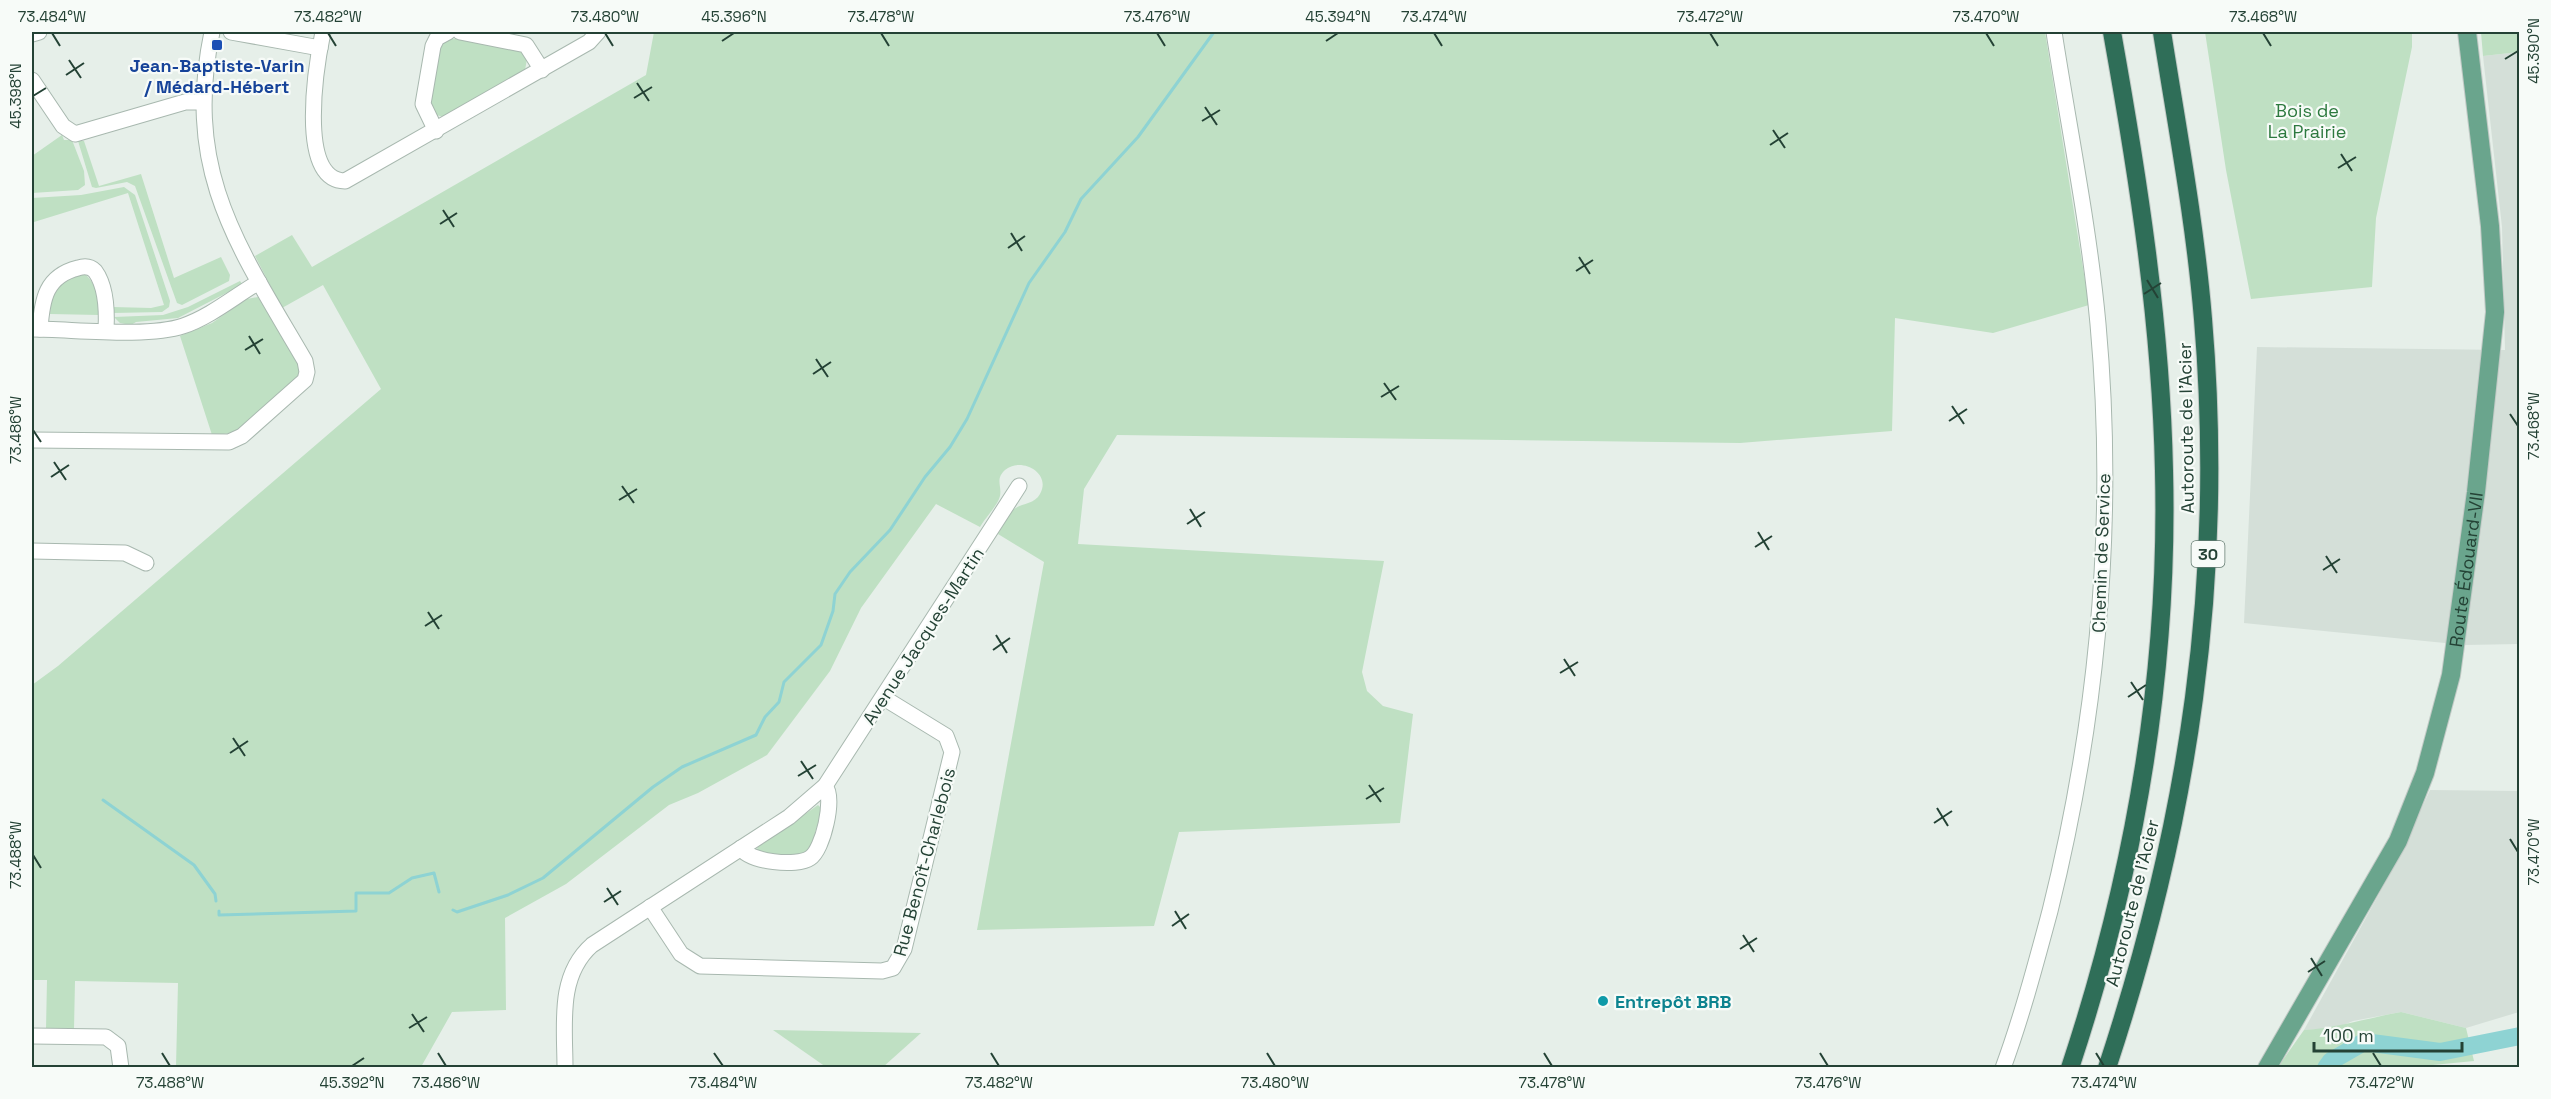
<svg xmlns="http://www.w3.org/2000/svg" width="2551" height="1099" font-family="'Space Grotesk',sans-serif">
  <style>
    .built { fill: #d4dfd8 }
    .green { fill: #bfe0c3 }
    .lines { fill: none; stroke-linecap: round; stroke-linejoin: round }
    .stream { stroke: #8ed3d3; stroke-width: 3 }
    .river { stroke: #8ed3d3; stroke-width: 18 }
    .minor-casing { stroke: #a8b8af; stroke-width: 17 }
    .major-casing { stroke: #c2cac6; stroke-width: 20 }
    .highway-casing { stroke: #c2cac6; stroke-width: 20 }
    .minor { stroke: #fff; stroke-width: 15 }
    .major { stroke: #6aa58d; stroke-width: 18 }
    .highway { stroke: #2f6e58; stroke-width: 18 }
    .ticks { fill: none; stroke: #244235; stroke-width: 2 }
    .transit-dot { fill: #1a4fb4; stroke: #f7fbf8; stroke-width: 2 }
    .culture-dot { fill: #0f9aa8; stroke: #f7fbf8; stroke-width: 2 }
    .labels { text-anchor: middle; dominant-baseline: central; stroke-width: 4.5; stroke-linejoin: round; paint-order: stroke }
    .shield { fill: #f7fbf8; stroke: #637a70; stroke-width: 1.5 }
    .shield-label { font-size: 16px; font-weight: bold; fill: #244235 }
    .transit-label { font-size: 18px; font-weight: bold; fill: #164399; stroke: #f7fbf8 }
    .park-label { font-size: 18px; fill: #2d793f; stroke: #f7fbf8 }
    .street-label { font-size: 18px; fill: #244235; stroke: #f7fbf8 }
    .culture-label { font-size: 18px; font-weight: bold; fill: #0d838f; stroke: #f7fbf8; text-anchor: start }
    .neatline { fill: none; stroke: #244235; stroke-width: 2 }
    .ticks-label { font-size: 15px; text-anchor: middle; fill: #244235 }
  </style>
  <rect width="100%" height="100%" fill="#e6efe9"/>
  <g class="built">
    <path d="M 2519,52 L 2519,644 L 2465,645 L 2244,623 L 2257,347 L 2505,350 L 2502,227 L 2483,56 Z"/>
    <path d="M 2430,790 L 2519,791 L 2519,1012 L 2466,1028 L 2401,1012 L 2353,1021 L 2334,1029 L 2304,1030 L 2399,858 Z"/>
  </g>
  <g class="green">
    <path d="M 654,32 L 2045,32 L 2089,305 L 1993,333 L 1895,318 L 1892,431 L 1740,443 L 1117,435 L 1084,489 L 1078,544 L 1384,561 L 1362,672 L 1367,691 L 1383,706 L 1413,714 L 1400,823 L 1179,832 L 1154,926 L 977,930 L 1044,562 L 998,534 C 1003,526 1007,517 1013,510 C 1020,503 1034,505 1040,494 C 1052,473 1021,456 1005,470 C 995,479 1002,486 1000,496 C 998,505 985,518 980,527 L 936,504 L 861,608 L 830,671 L 767,755 L 698,793 L 669,805 L 566,884 L 505,918 L 506,1010 L 452,1012 L 421,1067 L 176,1067 L 178,983 L 75,981 L 74,1029 L 46,1029 L 47,980 L 32,980 L 32,685 L 58,666 L 381,389 L 323,285 L 282,308 L 255,256 L 292,235 L 312,267 L 646,75 Z"/>
    <path d="M 2205,32 L 2412,32 L 2412,47 L 2376,218 L 2372,287 L 2251,299 L 2226,170 Z"/>
    <path d="M 2481,32 L 2519,32 L 2519,52 L 2483,56 Z"/>
    <path d="M 451,38 L 522,52 L 527,59 L 525,70 L 444,117 L 436,115 L 430,104 L 440,49 L 444,42 Z"/>
    <path d="M 62,135 L 64,140 L 72,140 L 84,171 L 85,185 L 78,190 L 32,193 L 32,156 Z"/>
    <path d="M 78,141 L 84,141 L 99,186 L 141,174 L 174,278 L 221,257 L 230,275 L 229,281 L 182,305 L 177,303 L 135,186 L 127,182 L 96,188 L 92,187 Z"/>
    <path d="M 124,187 L 135,195 L 170,301 L 169,307 L 162,312 L 113,313 L 113,307 L 151,308 L 164,305 L 128,193 L 34,222 L 32,198 L 81,195 Z"/>
    <path d="M 84,274 C 95,280 101,303 99,315 L 50,314 L 51,301 L 61,281 Z"/>
    <path d="M 240,281 L 242,284 L 238,287 L 178,318 L 136,322 L 131,325 L 120,323 L 114,317 L 163,315 L 188,307 Z"/>
    <path d="M 258,297 L 300,366 L 300,374 L 234,433 L 212,435 L 180,336 L 212,323 L 247,299 Z"/>
    <path d="M 818,805 L 822,809 L 810,850 L 800,855 L 759,854 L 756,851 L 758,847 Z"/>
    <path d="M 2401,1012 L 2466,1028 L 2474,1061 L 2402,1068 L 2278,1067 L 2304,1030 C 2337,1028 2368,1018 2401,1012 Z"/>
    <path d="M 773,1030 L 921,1033 L 883,1067 L 826,1067 Z"/>
  </g>
  <g class="lines">
    <g class="stream">
      <path d="M 103,800 L 194,865 L 215,894 L 216,901"/>
      <path d="M 453,910 L 457,912 L 508,895 L 543,878 L 653,787 L 682,767 L 756,735 L 765,717 L 779,702 L 784,682 L 821,645 L 833,611 L 835,594 L 850,572 L 890,530 L 925,477 L 950,447 L 967,419 L 1029,283 L 1065,232 L 1081,199 L 1138,137 L 1214,32"/>
      <path d="M 219,911 L 219,915 L 356,911 L 356,893 L 389,893 L 412,878 L 434,873 L 439,892"/>
    </g>
    <path class="river" d="M 2326,1068 L 2331,1061 L 2364,1042 L 2440,1052 L 2520,1036"/>
    <g class="minor-casing">
      <g id="minor">
        <path d="M 231,32 L 320,48"/>
        <path d="M 323,32 C 317,61 296,180 345,181 L 589,42 L 598,32"/>
        <path d="M 460,32 L 526,45 L 542,70"/>
        <path d="M 32,34 L 39,32"/>
        <path d="M 32,80 L 63,126 L 75,134 L 185,102 L 203,102"/>
        <path d="M 436,131 L 423,104 L 433,46 L 437,38 L 448,32"/>
        <path d="M 32,329 C 72,329 147,338 183,326 C 210,317 235,296 259,282"/>
        <path d="M 40,329 C 42,299 46,276 78,268 C 84,266 90,266 95,271 C 106,286 107,312 106,330"/>
        <path d="M 32,440 L 229,442 L 242,436 L 305,380 L 307,372 L 305,361 C 238,246 183,172 212,32"/>
        <path d="M 32,551 L 125,553 L 146,563"/>
        <path d="M 741,848 C 749,862 797,867 810,858 C 823,850 835,798 825,786"/>
        <path d="M 650,907 L 681,954 L 700,966 L 882,971 L 893,968 L 904,949 L 952,752 L 946,736 L 884,698"/>
        <path d="M 32,1036 L 106,1037 L 118,1046 L 121,1068"/>
        <path d="M 565,1068 C 565,1025 557,976 592,945 L 789,817 L 825,786 L 1019,486"/>
        <path d="M 2003,1068 C 2022,1016 2036,963 2050,911 C 2098,718 2116,522 2098,324 C 2089,226 2069,129 2054,32"/>
      </g>
    </g>
    <g class="major-casing">
      <g id="major">
        <path id="s1" d="M 2267,1068 L 2398,841 L 2425,773 L 2451,675 L 2476,492 L 2495,312 L 2490,226 L 2467,32"/>
      </g>
    </g>
    <g class="highway-casing">
      <g id="highway">
        <path d="M 2070,1068 C 2134,875 2169,674 2164,471 C 2161,323 2138,177 2112,32"/>
        <path d="M 2107,1068 C 2189,820 2225,579 2203,319 C 2195,222 2177,127 2162,32"/>
      </g>
    </g>
    <use href="#minor" class="minor"/>
    <use href="#major" class="major"/>
    <use href="#highway" class="highway"/>
  </g>
  <path class="ticks" d="M 52,33 L 60,46M 328,33 L 336,46M 605,33 L 613,46M 881,33 L 889,46M 1157,33 L 1165,46M 1434,33 L 1442,46M 1710,33 L 1718,46M 1986,33 L 1994,46M 2263,33 L 2271,46M 722,41 L 734,33M 1326,41 L 1338,33M 2505,59 L 2518,51M 69,60 L 81,78M 66,75 L 84,63M 637,83 L 649,101M 33,96 L 46,88M 634,98 L 652,87M 1205,107 L 1217,125M 1202,121 L 1220,110M 1773,130 L 1785,148M 1770,145 L 1788,133M 2341,154 L 2352,171M 2338,168 L 2356,157M 443,210 L 454,227M 440,224 L 457,213M 1011,233 L 1022,251M 1008,248 L 1025,236M 1579,257 L 1590,274M 1576,271 L 1593,260M 2147,280 L 2158,298M 2144,294 L 2161,283M 249,336 L 260,354M 245,350 L 263,339M 816,359 L 828,377M 813,374 L 831,362M 1384,383 L 1396,400M 1381,397 L 1399,386M 1952,406 L 1964,424M 2510,414 L 2518,426M 1949,421 L 1967,409M 33,430 L 41,442M 54,462 L 66,480M 51,477 L 69,465M 622,486 L 634,503M 619,500 L 637,489M 1190,509 L 1201,527M 1187,524 L 1205,512M 1758,532 L 1769,550M 1755,547 L 1772,536M 2326,556 L 2337,573M 2323,570 L 2340,559M 428,612 L 439,629M 425,626 L 442,615M 996,635 L 1007,653M 993,650 L 1010,638M 1564,659 L 1575,676M 1560,673 L 1578,662M 2131,682 L 2143,700M 2128,697 L 2146,685M 233,738 L 245,756M 230,753 L 248,741M 801,761 L 813,779M 798,776 L 816,765M 1369,785 L 1381,802M 1366,799 L 1384,788M 1937,808 L 1948,826M 1934,823 L 1952,811M 2510,839 L 2518,852M 33,855 L 41,868M 607,888 L 618,905M 604,902 L 621,891M 1175,911 L 1186,929M 1172,926 L 1189,914M 1743,935 L 1754,952M 1740,949 L 1757,938M 2311,958 L 2322,976M 2308,972 L 2325,961M 412,1014 L 424,1032M 409,1028 L 427,1017M 162,1053 L 170,1066M 438,1053 L 446,1066M 714,1053 L 723,1066M 991,1053 L 999,1066M 1267,1053 L 1275,1066M 1544,1053 L 1552,1066M 1820,1053 L 1828,1066M 2096,1053 L 2104,1066M 2373,1053 L 2381,1066M 352,1066 L 364,1058"/>
  <rect class="transit-dot" x="211" y="39" width="12" height="12" rx="3"/>
  <circle class="culture-dot" cx="1603" cy="1001" r="6"/>
  <g class="labels">
    <rect class="shield" x="2191.5" y="541" width="33" height="26" rx="4.5"/>
    <g class="shield-label">
      <text x="2208" y="554">30</text>
    </g>
    <g class="transit-label">
      <text x="217" y="65">Jean-Baptiste-Varin<tspan x="217" dy="21">/ Médard-Hébert</tspan></text>
    </g>
    <g class="park-label">
      <text x="2307" y="110">Bois de<tspan x="2307" dy="21">La Prairie</tspan></text>
    </g>
    <g class="street-label">
      <text transform="translate(2186 428) rotate(-91)">Autoroute de l'Acier</text>
      <text transform="translate(2101 553) rotate(-88)">Chemin de Service</text>
      <text stroke="none"><textPath href="#s1" startOffset="543">Route Édouard-VII</textPath></text>
      <text transform="translate(923 636) rotate(-57)">Avenue Jacques-Martin</text>
      <text transform="translate(924 862) rotate(-75)">Rue Benoît-Charlebois</text>
      <text transform="translate(2132 903) rotate(-76)">Autoroute de l'Acier</text>
    </g>
    <g class="culture-label">
      <text x="1615" y="1001">Entrepôt BRB</text>
    </g>
  </g>
  <rect width="2551" height="1099" fill="none" stroke="#f7fbf8" stroke-width="66"/>
  <path d="M2314 1042v9h148v-9" fill="none" stroke="#244235" stroke-width="3"/>
  <text x="2323" y="1042" font-size="18" fill="#244235" stroke="#f7fbf8" stroke-width="4.5" paint-order="stroke">100 m</text>
  <rect x="33" y="33" width="2485" height="1033" class="neatline"/>
  <g class="ticks-label">
    <text x="52" y="22">73.484°W</text>
    <text x="328" y="22">73.482°W</text>
    <text x="605" y="22">73.480°W</text>
    <text x="734" y="22">45.396°N</text>
    <text x="881" y="22">73.478°W</text>
    <text x="1157" y="22">73.476°W</text>
    <text x="1338" y="22">45.394°N</text>
    <text x="1434" y="22">73.474°W</text>
    <text x="1710" y="22">73.472°W</text>
    <text x="1986" y="22">73.470°W</text>
    <text x="2263" y="22">73.468°W</text>
    <text transform="translate(2534 51) rotate(-90)" y="5">45.390°N</text>
    <text transform="translate(16 96) rotate(-90)" y="5">45.398°N</text>
    <text transform="translate(2534 426) rotate(-90)" y="5">73.468°W</text>
    <text transform="translate(16 430) rotate(-90)" y="5">73.486°W</text>
    <text transform="translate(2534 852) rotate(-90)" y="5">73.470°W</text>
    <text transform="translate(16 855) rotate(-90)" y="5">73.488°W</text>
    <text x="170" y="1088">73.488°W</text>
    <text x="352" y="1088">45.392°N</text>
    <text x="446" y="1088">73.486°W</text>
    <text x="723" y="1088">73.484°W</text>
    <text x="999" y="1088">73.482°W</text>
    <text x="1275" y="1088">73.480°W</text>
    <text x="1552" y="1088">73.478°W</text>
    <text x="1828" y="1088">73.476°W</text>
    <text x="2104" y="1088">73.474°W</text>
    <text x="2381" y="1088">73.472°W</text>
  </g>
</svg>
